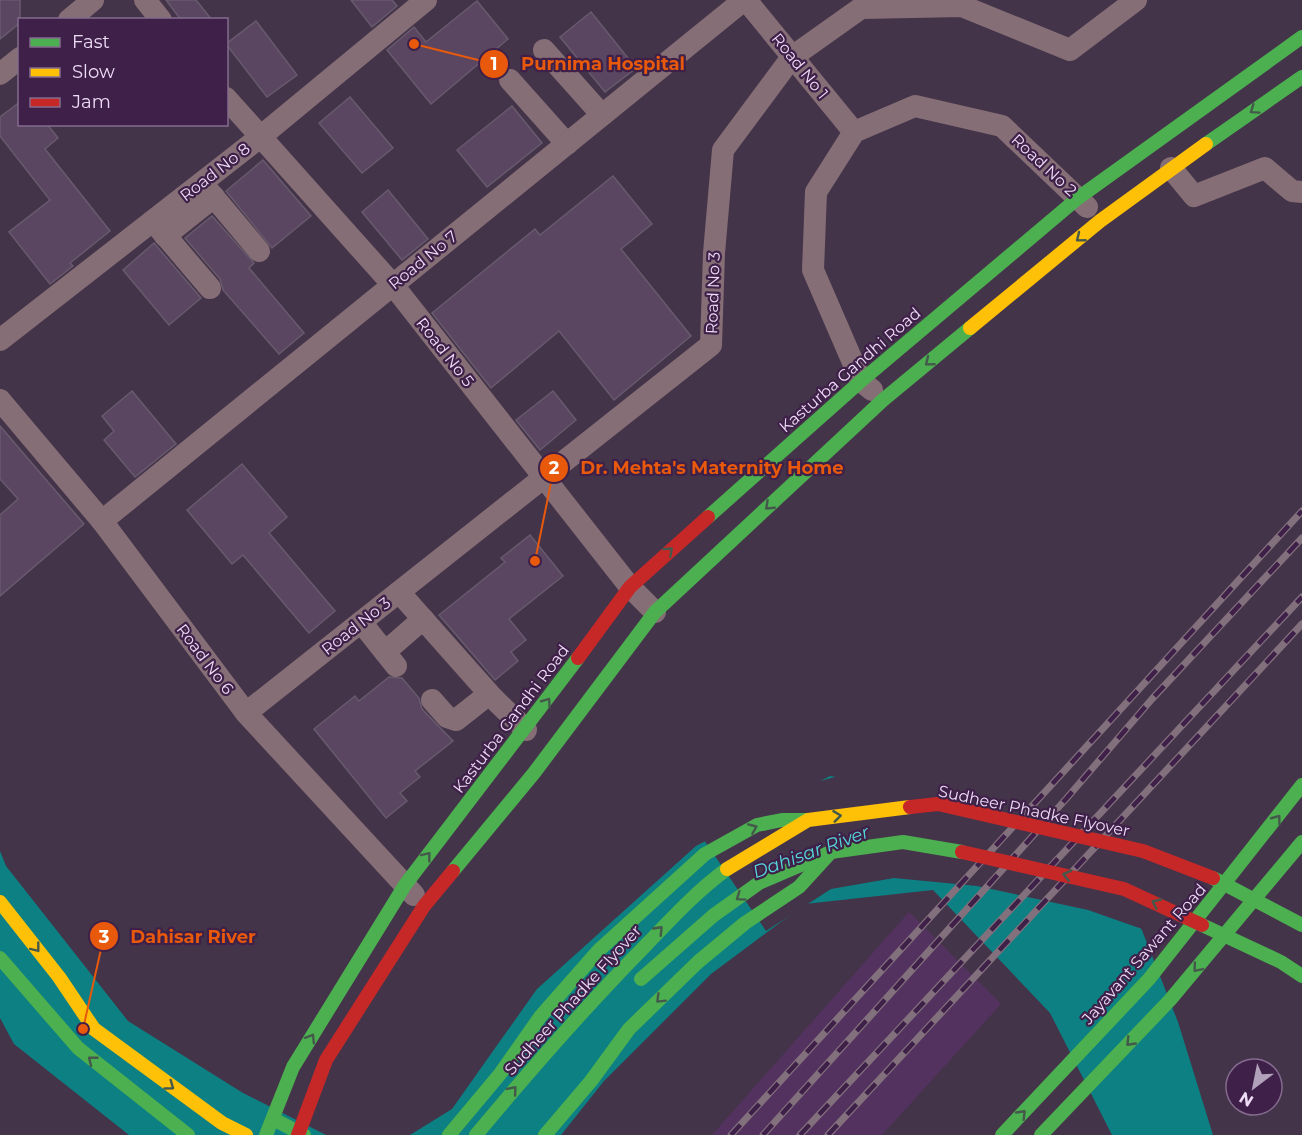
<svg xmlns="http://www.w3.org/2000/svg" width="1302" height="1135" font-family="Montserrat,sans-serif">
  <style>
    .built { fill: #53325f }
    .water { fill: #0c8082 }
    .pier { fill: #44344a }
    .building { fill: #5b4662; stroke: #685a6d; stroke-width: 1.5 }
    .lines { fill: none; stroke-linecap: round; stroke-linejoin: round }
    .street { stroke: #856e75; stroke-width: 22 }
    .fast { stroke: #4caf50; stroke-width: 14 }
    .slow { stroke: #ffc107; stroke-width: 14 }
    .jam { stroke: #c62828; stroke-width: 14 }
    .rail-casing { stroke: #83707d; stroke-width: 7 }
    .rail { stroke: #3e2049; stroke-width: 4.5; stroke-dasharray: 14; stroke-linecap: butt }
    .fast-bridge { stroke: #4caf50; stroke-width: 14 }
    .slow-bridge { stroke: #ffc107; stroke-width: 14 }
    .jam-bridge { stroke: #c62828; stroke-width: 14 }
    .oneway { stroke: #44594c }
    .labels { text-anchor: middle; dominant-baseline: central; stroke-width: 4.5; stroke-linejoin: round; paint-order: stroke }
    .street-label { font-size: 16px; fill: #eedcf6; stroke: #3e2049 }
    .water-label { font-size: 18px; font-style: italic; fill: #55d8d9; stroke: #3e2049 }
    .leader { fill: none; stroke: #e8590c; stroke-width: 2 }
    .callout-dot { fill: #e8590c; stroke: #3e2049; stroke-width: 2 }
    .mark-label { font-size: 18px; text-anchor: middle; font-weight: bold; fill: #fff }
    .callout-label { font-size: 18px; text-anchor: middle; font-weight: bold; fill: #e8590c; stroke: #3e2049; stroke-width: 4.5; stroke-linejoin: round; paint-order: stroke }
  </style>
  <rect width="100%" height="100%" fill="#44344a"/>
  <path class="built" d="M 909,912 L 1001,1004 L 882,1135 L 712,1135 Z"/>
  <g class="water">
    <path d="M 830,776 L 1002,804 L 1134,910 L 1178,1022 L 1213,1135 L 1112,1135 L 1050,1013 L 933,890 L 805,904 L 711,974 L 604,1081 L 561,1135 L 410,1135 L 452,1109 L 537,989 L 696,846 Z"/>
    <path d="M 0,851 L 6,866 L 128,1021 L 243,1093 L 326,1135 L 129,1135 L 14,1044 L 0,1018 Z"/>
  </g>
  <path class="pier" d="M 842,775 L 1003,801 L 1136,908 L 1145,930 L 1088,910 L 977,886 L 894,878 L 831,889 L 766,931 L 704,840 L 806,785 Z"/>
  <g class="building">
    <path d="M 0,0 L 20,0 L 20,23 L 0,39 Z"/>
    <path d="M 166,0 L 196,0 L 212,20 L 181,20 Z"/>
    <path d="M 351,0 L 392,0 L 397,6 L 372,27 Z"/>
    <path d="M 477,1 L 508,39 L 431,104 L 387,50 L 414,27 L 426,42 Z"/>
    <path d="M 591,12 L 636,68 L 605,92 L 560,37 Z"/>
    <path d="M 256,21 L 297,75 L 267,97 L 226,44 Z"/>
    <path d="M 350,97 L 393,148 L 362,173 L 319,123 Z"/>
    <path d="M 20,102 L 20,124 L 47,124 L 58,138 L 45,149 L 110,231 L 70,263 L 73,266 L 50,284 L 9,232 L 50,200 L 0,136 L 0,117 Z"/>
    <path d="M 512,106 L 542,143 L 487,187 L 457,150 Z"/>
    <path d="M 263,160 L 311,216 L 272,248 L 226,191 Z"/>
    <path d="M 613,176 L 652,224 L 621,249 L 691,336 L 614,400 L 559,331 L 491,388 L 432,313 L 535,229 L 540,235 Z"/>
    <path d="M 388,190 L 428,239 L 402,260 L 362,212 Z"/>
    <path d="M 212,216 L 254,263 L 249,268 L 304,333 L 279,354 L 223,290 L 220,279 L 185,238 Z"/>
    <path d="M 154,243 L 201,298 L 169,325 L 123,270 Z"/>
    <path d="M 132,391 L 176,444 L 135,477 L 104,440 L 114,431 L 102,416 Z"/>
    <path d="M 553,391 L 576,420 L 540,450 L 516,420 Z"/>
    <path d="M 0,426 L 84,524 L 0,596 L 0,515 L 18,499 L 0,479 Z"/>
    <path d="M 242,464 L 287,517 L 269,533 L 335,611 L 309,633 L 243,555 L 232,564 L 187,510 Z"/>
    <path d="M 530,535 L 563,576 L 509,619 L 526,640 L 511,652 L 518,661 L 495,680 L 439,615 L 505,562 L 501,558 Z"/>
    <path d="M 389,677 L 402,678 L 419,698 L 422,709 L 453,741 L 415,771 L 420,777 L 400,793 L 407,801 L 386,818 L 314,729 L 355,696 L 359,701 Z"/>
  </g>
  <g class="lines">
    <g class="street">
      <path d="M 145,0 L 161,20"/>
      <path d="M 746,0 L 854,132"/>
      <path d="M 69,20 L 93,0"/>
      <path d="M 544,50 L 602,115"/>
      <path d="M 0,74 L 20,58"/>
      <path d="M 510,80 L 567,144"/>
      <path d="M 226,98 L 393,285 L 630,587 L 655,612"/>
      <path d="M 1171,168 L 1194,196 L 1265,168 L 1292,191 L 1302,192"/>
      <path d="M 202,183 L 259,251"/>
      <path d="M 153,221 L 210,288"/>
      <path d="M 165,236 L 214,197"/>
      <path d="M 0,340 L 259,138 L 426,0"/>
      <path d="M 872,390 L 861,381 L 813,270 L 816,192 L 854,132 L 915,106 L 1002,126 L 1087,207"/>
      <path d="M 0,400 L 102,521 L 246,713 L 414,895"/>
      <path d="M 102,521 L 744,0"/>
      <path d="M 399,592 L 493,698 L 526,730"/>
      <path d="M 361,622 L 396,666"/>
      <path d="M 385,652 L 423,619"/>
      <path d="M 432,700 L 447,717 L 456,720 L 489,694"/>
      <path d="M 246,713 L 711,345 L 714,253 L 723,150 L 792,57 L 861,8 L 962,6 L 1070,50 L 1136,0"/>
    </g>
    <g class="fast">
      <path d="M 1206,144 L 1302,77"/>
      <path d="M 708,517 L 861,381 L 1078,198 L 1302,37"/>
      <path d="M 453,871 L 534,773 L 655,612 L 883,400 L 970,328"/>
      <path d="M 0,958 L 78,1048 L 188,1135"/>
      <path d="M 273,1119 L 304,1135"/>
      <path d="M 266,1135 L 293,1067 L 405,885 L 578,658"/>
      <path d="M 449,1135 L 500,1074 L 540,1017 L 599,950 L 705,854 L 757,825 L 782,820 L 808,820"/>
      <path d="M 545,1135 L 591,1081 L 629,1029 L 698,962 L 745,923 L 799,887 L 831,852"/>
      <path d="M 1002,1135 L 1149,979 L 1302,785"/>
      <path d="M 1041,1135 L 1170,1000 L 1302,842"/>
    </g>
    <g class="slow">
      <path d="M 970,328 L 1100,221 L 1206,144"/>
      <path d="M 0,902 L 59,977 L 94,1029 L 222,1123 L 246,1135"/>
    </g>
    <g class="jam">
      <path d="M 578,658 L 630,587 L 708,517"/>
      <path d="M 298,1135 L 326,1060 L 424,906 L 453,871"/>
    </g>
    <g class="rail-casing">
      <g id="rail">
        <path d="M 731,1135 L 1302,511"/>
        <path d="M 763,1135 L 1066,799 L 1152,699 L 1302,538"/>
        <path d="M 800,1135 L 1302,597"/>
        <path d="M 828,1135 L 1302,624"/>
      </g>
    </g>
    <use href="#rail" class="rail"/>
    <g class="fast-bridge">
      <path d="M 1213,878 L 1302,925"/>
      <path d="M 1202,925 L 1281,962 L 1302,976"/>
      <path d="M 641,979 L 714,915 L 759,883 L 831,852 L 903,842 L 962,852"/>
      <path d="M 476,1135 C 531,1069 587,1005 647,944 C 673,917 698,890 727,869"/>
    </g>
    <path class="slow-bridge" d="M 727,869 L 808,820 L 910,807"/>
    <g class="jam-bridge">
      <path d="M 910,807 L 938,804 L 1143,851 L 1213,878"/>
      <path d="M 962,852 L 1124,889 L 1202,925"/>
    </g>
  </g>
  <defs><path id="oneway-chevron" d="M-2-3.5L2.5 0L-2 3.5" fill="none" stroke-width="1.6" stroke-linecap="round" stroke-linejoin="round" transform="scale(1.5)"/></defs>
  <g class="oneway">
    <use href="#oneway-chevron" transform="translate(1254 110) rotate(145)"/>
    <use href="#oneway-chevron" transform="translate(1080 238) rotate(141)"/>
    <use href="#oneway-chevron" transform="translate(929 362) rotate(141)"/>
    <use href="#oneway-chevron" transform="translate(769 506) rotate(137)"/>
    <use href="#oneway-chevron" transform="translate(669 551) rotate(-42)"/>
    <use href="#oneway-chevron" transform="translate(547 702) rotate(-54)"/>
    <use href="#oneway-chevron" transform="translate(837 816) rotate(-7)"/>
    <use href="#oneway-chevron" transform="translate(1277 819) rotate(-53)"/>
    <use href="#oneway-chevron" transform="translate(753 828) rotate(-23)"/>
    <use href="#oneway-chevron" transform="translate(427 856) rotate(-52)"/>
    <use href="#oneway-chevron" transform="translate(1067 875) rotate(-167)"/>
    <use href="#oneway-chevron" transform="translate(740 897) rotate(145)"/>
    <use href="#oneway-chevron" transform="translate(1156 903) rotate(-155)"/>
    <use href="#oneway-chevron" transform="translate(659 930) rotate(-46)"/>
    <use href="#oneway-chevron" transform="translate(36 948) rotate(52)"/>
    <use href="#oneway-chevron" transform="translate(1197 968) rotate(130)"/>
    <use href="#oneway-chevron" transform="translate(660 999) rotate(135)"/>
    <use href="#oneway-chevron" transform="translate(311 1038) rotate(-58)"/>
    <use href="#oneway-chevron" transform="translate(1130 1042) rotate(134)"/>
    <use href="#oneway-chevron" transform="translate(92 1060) rotate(-141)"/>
    <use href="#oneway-chevron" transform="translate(170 1086) rotate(36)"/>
    <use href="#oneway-chevron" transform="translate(513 1090) rotate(-50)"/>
    <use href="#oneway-chevron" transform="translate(1022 1114) rotate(-46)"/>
  </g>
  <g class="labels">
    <g class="street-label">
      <text transform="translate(800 66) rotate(51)">Road No 1</text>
      <text transform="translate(1044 165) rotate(43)">Road No 2</text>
      <text transform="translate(215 172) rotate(-38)">Road No 8</text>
      <text transform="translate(423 260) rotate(-39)">Road No 7</text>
      <text transform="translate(713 293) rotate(-88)">Road No 3</text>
      <text transform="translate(445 352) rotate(52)">Road No 5</text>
      <text transform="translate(850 370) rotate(-41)">Kasturba Gandhi Road</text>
      <text transform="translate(356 626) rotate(-38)">Road No 3</text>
      <text transform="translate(205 659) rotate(53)">Road No 6</text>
      <text transform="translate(511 719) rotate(-53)">Kasturba Gandhi Road</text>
      <text transform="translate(1034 811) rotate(12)">Sudheer Phadke Flyover</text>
      <text transform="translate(1144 954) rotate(-49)">Jayavant Sawant Road</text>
      <text transform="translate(573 1000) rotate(-48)">Sudheer Phadke Flyover</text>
    </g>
    <g class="water-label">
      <text transform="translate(811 852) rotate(-20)">Dahisar River</text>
    </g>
  </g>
  <path class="leader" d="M414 44L494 64M535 561L554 468M83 1029L104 936"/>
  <g class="callout-dot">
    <circle cx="414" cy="44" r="6"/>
    <circle cx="535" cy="561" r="6"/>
    <circle cx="83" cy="1029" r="6"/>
    <circle cx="494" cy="64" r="15"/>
    <circle cx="554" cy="468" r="15"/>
    <circle cx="104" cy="936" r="15"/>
  </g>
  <g class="mark-label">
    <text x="494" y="70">1</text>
    <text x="554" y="474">2</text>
    <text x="104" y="943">3</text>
  </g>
  <g class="callout-label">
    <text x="603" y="70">Purnima Hospital</text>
    <text x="712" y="474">Dr. Mehta's Maternity Home</text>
    <text x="193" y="943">Dahisar River</text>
  </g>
  <rect x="18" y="18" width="210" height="108" fill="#3e2049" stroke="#846b8e" stroke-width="1.5"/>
  <rect x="30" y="38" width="30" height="9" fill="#4caf50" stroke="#846b8e" stroke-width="1.5"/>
  <text x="72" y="48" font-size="18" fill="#eedcf6">Fast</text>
  <rect x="30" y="68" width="30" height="9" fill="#ffc107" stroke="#846b8e" stroke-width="1.5"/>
  <text x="72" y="78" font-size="18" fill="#eedcf6">Slow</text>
  <rect x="30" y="98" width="30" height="9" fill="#c62828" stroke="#846b8e" stroke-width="1.5"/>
  <text x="72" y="108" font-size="18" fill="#eedcf6">Jam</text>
  <g transform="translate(1254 1087) rotate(212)"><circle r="28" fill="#3e2049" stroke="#846b8e" stroke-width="1.5"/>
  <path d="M0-4.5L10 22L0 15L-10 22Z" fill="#b2a1ba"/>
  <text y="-9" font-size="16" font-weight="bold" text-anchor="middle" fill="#eedcf6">N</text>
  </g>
</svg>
